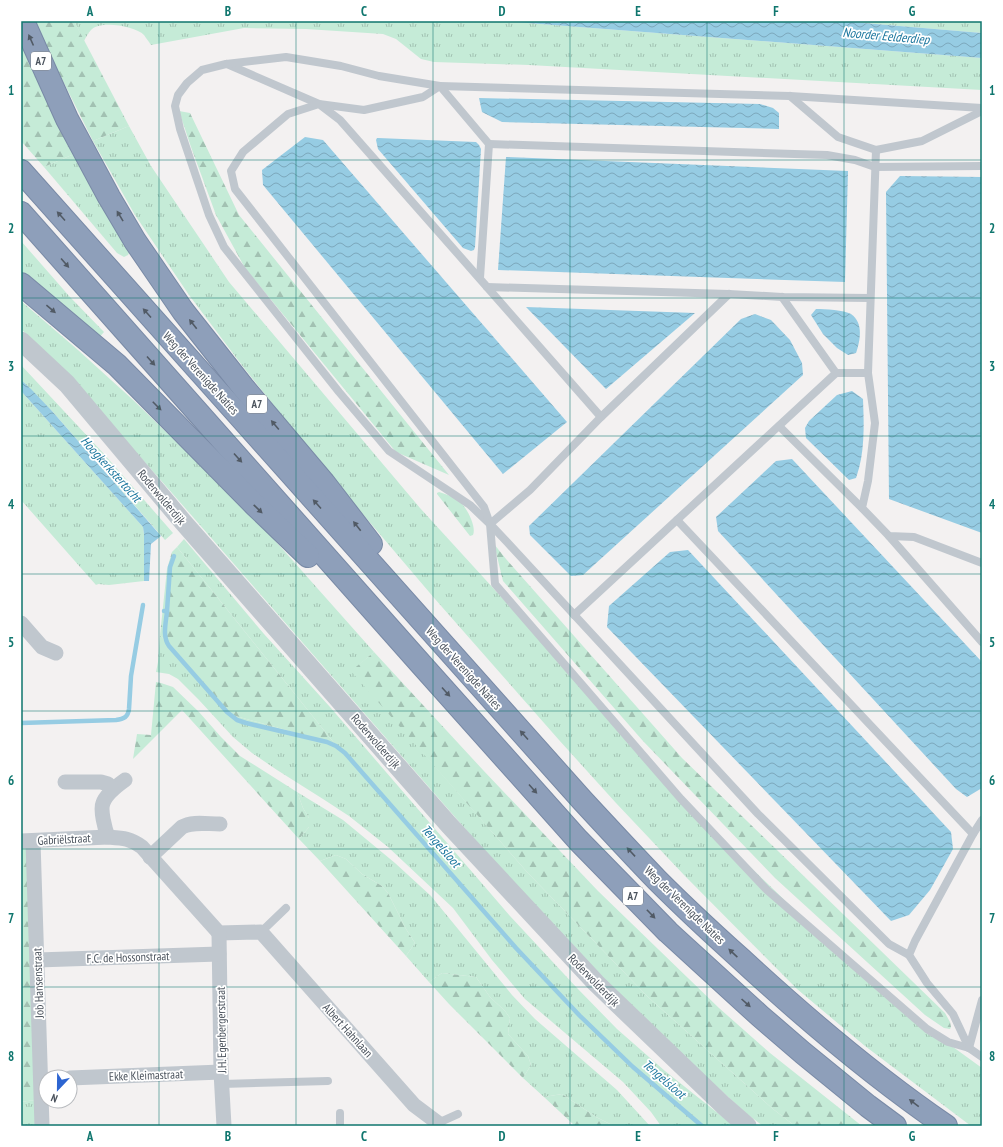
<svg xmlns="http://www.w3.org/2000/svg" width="1003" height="1147" font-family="'PT Sans Narrow',sans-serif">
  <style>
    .grass { fill: url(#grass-tufts) }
    .forest { fill: url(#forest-firs) }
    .water { fill: url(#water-waves) }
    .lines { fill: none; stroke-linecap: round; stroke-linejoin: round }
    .stream { stroke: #96cce3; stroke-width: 4.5 }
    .motorway-casing { stroke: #798aa6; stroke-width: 24 }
    .service { stroke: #c0c7ce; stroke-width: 8 }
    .minor { stroke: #c0c7ce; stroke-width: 15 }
    .tertiary { stroke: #c0c7ce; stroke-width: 19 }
    .motorway { stroke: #8e9fba; stroke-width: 22 }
    .oneway { fill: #515a65 }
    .grid { fill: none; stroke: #0f766e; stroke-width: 1; stroke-opacity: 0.55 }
    .labels { text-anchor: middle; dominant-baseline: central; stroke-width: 3.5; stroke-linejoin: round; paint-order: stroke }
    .shield { fill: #fff; stroke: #80868d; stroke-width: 1 }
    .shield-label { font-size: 11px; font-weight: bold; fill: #4a525c }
    .street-label { font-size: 12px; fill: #4a525c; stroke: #fff }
    .water-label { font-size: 13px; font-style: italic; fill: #1c779e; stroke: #fff }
    .neatline { fill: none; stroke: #0f766e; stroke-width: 1.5 }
    .grid-label { font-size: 13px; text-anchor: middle; font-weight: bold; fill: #0f766e }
  </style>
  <defs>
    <pattern id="grass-tufts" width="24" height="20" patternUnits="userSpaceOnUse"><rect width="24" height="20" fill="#c5ebd7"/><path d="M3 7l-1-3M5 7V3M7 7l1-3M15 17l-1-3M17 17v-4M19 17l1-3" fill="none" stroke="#a2c1b2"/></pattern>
    <pattern id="forest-firs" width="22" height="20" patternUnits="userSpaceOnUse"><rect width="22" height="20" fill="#c5ebd7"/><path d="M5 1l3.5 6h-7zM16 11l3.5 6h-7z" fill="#a2c1b2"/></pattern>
    <pattern id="water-waves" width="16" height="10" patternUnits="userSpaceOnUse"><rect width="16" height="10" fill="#96cce3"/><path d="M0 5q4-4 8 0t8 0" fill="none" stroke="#7ca8bb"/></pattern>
  </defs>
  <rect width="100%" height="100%" fill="#f3f1f1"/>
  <g class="grass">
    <path d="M 74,21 L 500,21 L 982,58 L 982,90 L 529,65 L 434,62 L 421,59 L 396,39 L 383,34 L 306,29 L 244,28 L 151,45 C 149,42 146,38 144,35 C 135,26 100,20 91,30 C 88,33 86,37 84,41 Z"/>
    <path d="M 840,21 L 982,21 L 982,33 Z"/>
    <path d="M 129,126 L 151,166 L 229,282 L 420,508 L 514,611 L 678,797 L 829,943 L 931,1031 L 982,1068 L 982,1126 L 971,1126 L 865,1046 L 797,989 L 684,875 L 616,803 L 559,740 L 435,599 L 321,465 L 244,368 L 189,295 L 135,215 L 93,141 Z"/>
    <path d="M 74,154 L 130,251 L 128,255 L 124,257 L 117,253 L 44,167 Z"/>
    <path d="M 21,241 L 70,297 L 104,332 L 96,341 L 21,277 Z"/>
    <path d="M 21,301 L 78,350 L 132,399 L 254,517 L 374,652 L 352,671 L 527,872 L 648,997 L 773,1109 L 795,1126 L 763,1126 L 747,1114 L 632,1010 L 510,880 L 165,485 L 55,361 L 21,329 Z"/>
    <path d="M 21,365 L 104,454 L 173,533 L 165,540 L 52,411 L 21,380 Z"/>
    <path d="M 21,391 L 143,527 L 144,534 L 144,581 L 109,585 L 98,584 L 96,585 L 21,500 Z"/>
    <path d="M 184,539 L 264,634 L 330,707 L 510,916 L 577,988 L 617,1029 L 665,1071 L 734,1126 L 661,1126 L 651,1112 L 623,1082 L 525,999 L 492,960 L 453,908 L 388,847 L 349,816 L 323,799 L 277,770 L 252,753 L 233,737 L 199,700 L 178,679 L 169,674 L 156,672 L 158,662 L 160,635 L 229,714 L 335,744 L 177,547 Z"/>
    <path d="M 297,792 L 343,820 L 395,863 L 431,896 L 512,995 L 535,1019 L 617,1090 L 650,1126 L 612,1126 L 612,1125 L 596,1117 L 562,1094 L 544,1097 L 523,1078 L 531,1065 L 528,1056 L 508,1034 L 510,1018 L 505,1011 L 490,997 L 476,977 L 442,973 L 429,982 L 406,956 L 415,943 L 406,929 L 388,893 L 382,886 L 362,874 L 346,859 L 336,855 L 320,861 L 299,839 L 309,827 L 309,818 L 303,808 Z"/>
    <path d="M 35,1100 L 36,1126 L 21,1126 L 21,1102 Z"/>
  </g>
  <g class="forest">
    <path d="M 35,21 L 74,21 L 129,126 L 93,141 L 54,63 Z"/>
    <path d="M 21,40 L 74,154 L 44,167 L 21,141 Z"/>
    <path d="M 179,111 L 190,113 L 239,215 L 449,475 L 396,452 L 245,268 L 216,215 L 191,147 Z"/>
    <path d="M 439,492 C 445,494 452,496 457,499 C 465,504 477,526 473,535 L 470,536 L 437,494 L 437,493 Z"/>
    <path d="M 494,544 L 506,559 L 682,758 L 945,1013 L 950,1022 L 951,1027 L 950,1029 L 944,1028 L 925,1015 L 775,878 L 643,741 L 503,581 Z"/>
    <path d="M 177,547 L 331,739 L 335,744 L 229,714 L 160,635 L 167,569 L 172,552 Z"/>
    <path d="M 374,652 L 483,770 L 598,891 L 719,1008 L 770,1053 L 862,1126 L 795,1126 L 773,1109 L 648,997 L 527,872 L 351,671 Z"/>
    <path d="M 156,682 L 161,683 L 173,687 L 199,712 L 221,737 L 240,756 L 297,792 L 303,808 L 309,818 L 309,827 L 299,839 L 182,710 L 133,759 L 137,734 L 151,735 Z"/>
    <path d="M 28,846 L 35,1100 L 21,1102 L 21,847 Z"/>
    <path d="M 336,855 L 346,859 L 362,874 L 382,886 L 388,893 L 406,929 L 415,943 L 406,956 L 320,861 Z"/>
    <path d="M 442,973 L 476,977 L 490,997 L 505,1011 L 510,1018 L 508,1034 L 528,1056 L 531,1065 L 523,1078 L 449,1004 L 429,982 Z"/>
    <path d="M 562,1094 L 596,1117 L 612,1125 L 612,1126 L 575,1126 L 544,1097 Z"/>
  </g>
  <g class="water">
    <path d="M 500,21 L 840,21 L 982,33 L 982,58 Z"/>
    <path d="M 479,98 L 760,104 L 773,108 L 779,113 L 779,129 L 502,122 L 482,112 Z"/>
    <path d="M 305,137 L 323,140 L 567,422 L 503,474 L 263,185 L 262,170 Z"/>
    <path d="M 377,138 L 378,138 L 476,142 L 479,145 L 481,149 L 475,247 L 474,250 L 471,251 L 463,248 L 378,149 L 376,140 Z"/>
    <path d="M 506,157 L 848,171 L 845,282 L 498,270 Z"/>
    <path d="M 900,176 L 982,177 L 982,533 L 889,499 L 886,192 Z"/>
    <path d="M 526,307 L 695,313 L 606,389 Z"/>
    <path d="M 816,309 C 825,309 844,310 851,314 C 864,323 860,341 856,353 L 848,355 L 837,348 L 823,334 L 811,315 Z"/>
    <path d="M 755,314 L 771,320 L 790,340 L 802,363 L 803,375 L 583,575 L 571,576 L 530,535 L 529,526 L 741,319 Z"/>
    <path d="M 21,380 L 31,389 L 52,411 L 161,536 L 151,544 L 149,581 L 144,581 L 144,534 L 143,527 L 21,391 Z"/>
    <path d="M 852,391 L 863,399 C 864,426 865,453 856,478 L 849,480 L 806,438 L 805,428 L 809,421 L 837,395 Z"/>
    <path d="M 792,459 L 982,662 L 982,788 L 967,797 L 956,789 L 718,531 L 716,517 L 776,461 Z"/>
    <path d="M 688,550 L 951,832 L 953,849 L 930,890 L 909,915 L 891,921 L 607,627 L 609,606 L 670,552 Z"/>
  </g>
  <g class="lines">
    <g class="stream">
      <path d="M 164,611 L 167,611 C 166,623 162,636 169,646 L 227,712 L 237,720 L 246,723 L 327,742 L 336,746 L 345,753 L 516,948 L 580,1016 L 633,1067 L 702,1126"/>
      <path d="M 167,611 L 170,567 L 174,556"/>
      <path d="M 21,723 L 116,720 C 124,719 128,717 129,709 L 131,676 L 143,605"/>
    </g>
    <g class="motorway-casing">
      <g id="motorway">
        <path d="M 23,21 L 67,119 L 109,197 L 135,241 L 183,311 L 243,387 L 324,483 L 371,544"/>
        <path d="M 21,171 L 582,800 C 607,827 632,854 657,880 C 684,907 712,933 741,959 C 806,1019 873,1076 946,1126"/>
        <path d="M 21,213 L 420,663 L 578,840 L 668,932 L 760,1016 L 803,1053 L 868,1106 L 895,1126"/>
        <path d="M 21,284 L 117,365 L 255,505 L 308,556"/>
      </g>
    </g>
    <g class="service">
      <path d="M 227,64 L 319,104 L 364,110 L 423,97 L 440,86 L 790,96 L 982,108"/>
      <path d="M 790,96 L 838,137 L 876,150 L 922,141 L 982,111"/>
      <path d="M 489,144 L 827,155 L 855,160 L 875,167 L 982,166"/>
      <path d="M 876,150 L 868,373 L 875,423 L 868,481 L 862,508 L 889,536 L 914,537 L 982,563"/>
      <path d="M 480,278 L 489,144 L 440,86 L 379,76 L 341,66 L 286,57 L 226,64 L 202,70 L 187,83 L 178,95 L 175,106 L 180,129 L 209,215 L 224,247 L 339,392 L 389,451 L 470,505 L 490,524 L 495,584 L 681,799 L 767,890 L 927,1029 L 948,1042 L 969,1048 L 982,1057"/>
      <path d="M 487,287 L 729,294 L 782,297 L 870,298"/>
      <path d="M 782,297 L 836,373 L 868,373"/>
      <path d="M 601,417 L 487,287 L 340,120 L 319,104 L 288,114 L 243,152 L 231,171 L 235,189 L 484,507 L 490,524 L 507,542 L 758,814 L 889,944 L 909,955"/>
      <path d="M 779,426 L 862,508"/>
      <path d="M 677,520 L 973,834"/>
      <path d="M 490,524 L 530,490 L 601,417 L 729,294"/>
      <path d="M 889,536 L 982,642"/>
      <path d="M 574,615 L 836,373"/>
      <path d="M 261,932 L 286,908"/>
      <path d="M 969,1048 L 953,1014 L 927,983 L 909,955 L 915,941 L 973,834 L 982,820"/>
      <path d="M 969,1048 L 982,1000"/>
      <path d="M 222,1084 L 328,1081"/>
      <path d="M 340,1113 L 340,1126"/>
      <path d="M 438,1123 L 458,1114"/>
    </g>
    <g class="minor">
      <path d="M 21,623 L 42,647 L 56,653"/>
      <path d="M 125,780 C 118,785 106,794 103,803 C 100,810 105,829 108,837 C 122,838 130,838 142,847 L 219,933 L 261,932 L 414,1105 L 438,1123 L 437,1126"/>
      <path d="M 65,782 L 101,782 L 108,784 L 112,790"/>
      <path d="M 21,841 L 108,837"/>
      <path d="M 33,841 L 42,1126"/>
      <path d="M 150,857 L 182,827 C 192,821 207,824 220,824"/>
      <path d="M 219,933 L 221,1072 L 224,1126"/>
      <path d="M 37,960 L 219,954"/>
      <path d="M 70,1078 L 221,1072"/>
    </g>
    <path class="tertiary" d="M 21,341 L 67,384 L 183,522 L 449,825 L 596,983 L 723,1105 L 747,1126"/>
    <use href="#motorway" class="motorway"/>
  </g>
  <defs><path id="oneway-solid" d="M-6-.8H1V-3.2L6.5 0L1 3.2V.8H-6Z"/></defs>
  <g class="oneway">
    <use href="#oneway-solid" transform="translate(31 40) rotate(-114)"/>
    <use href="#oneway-solid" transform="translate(61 216) rotate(-132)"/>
    <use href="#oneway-solid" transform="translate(120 216) rotate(-121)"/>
    <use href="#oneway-solid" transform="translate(65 263) rotate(49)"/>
    <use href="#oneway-solid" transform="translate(51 309) rotate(40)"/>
    <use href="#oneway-solid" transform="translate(147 313) rotate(-132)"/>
    <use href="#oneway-solid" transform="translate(193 324) rotate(-128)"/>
    <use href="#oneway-solid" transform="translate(151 361) rotate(48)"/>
    <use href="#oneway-solid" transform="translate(157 406) rotate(45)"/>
    <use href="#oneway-solid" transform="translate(275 425) rotate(-130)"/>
    <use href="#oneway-solid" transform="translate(238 458) rotate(48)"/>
    <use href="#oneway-solid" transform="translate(317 504) rotate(-132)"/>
    <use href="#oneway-solid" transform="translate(258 509) rotate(44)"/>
    <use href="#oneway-solid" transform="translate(357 526) rotate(-128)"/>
    <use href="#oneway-solid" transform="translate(446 692) rotate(48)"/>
    <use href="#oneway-solid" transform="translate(524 735) rotate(-132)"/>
    <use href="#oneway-solid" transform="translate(533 789) rotate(48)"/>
    <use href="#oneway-solid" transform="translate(631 852) rotate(-133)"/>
    <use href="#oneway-solid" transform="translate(651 914) rotate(46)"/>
    <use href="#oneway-solid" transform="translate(733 953) rotate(-137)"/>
    <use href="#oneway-solid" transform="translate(746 1003) rotate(42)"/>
    <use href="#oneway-solid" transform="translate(914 1103) rotate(-143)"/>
  </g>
  <path class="grid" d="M 159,21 L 159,1126M 296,21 L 296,1126M 433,21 L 433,1126M 570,21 L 570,1126M 707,21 L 707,1126M 844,21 L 844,1126M 21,160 L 982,160M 21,298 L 982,298M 21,436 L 982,436M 21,574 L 982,574M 21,711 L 982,711M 21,849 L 982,849M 21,987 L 982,987"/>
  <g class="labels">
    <g class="shield">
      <rect x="31" y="52" width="20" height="18" rx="3"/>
      <rect x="247" y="395" width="20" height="18" rx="3"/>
      <rect x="623" y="887" width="20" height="18" rx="3"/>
    </g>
    <g class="shield-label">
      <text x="41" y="61">A7</text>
      <text x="257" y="404">A7</text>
      <text x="633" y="896">A7</text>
    </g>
    <g class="street-label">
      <text transform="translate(201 373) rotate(48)">Weg der Verenigde Naties</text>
      <text transform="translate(162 497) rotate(50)">Roderwolderdijk</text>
      <text transform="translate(464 668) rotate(48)">Weg der Verenigde Naties</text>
      <text transform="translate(376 741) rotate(49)">Roderwolderdijk</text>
      <text transform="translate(64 839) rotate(-3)">Gabriëlstraat</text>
      <text transform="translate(685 905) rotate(44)">Weg der Verenigde Naties</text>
      <text transform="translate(128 957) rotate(-2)">F.C. de Hossonstraat</text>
      <text transform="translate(594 980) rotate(46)">Roderwolderdijk</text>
      <text transform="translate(38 983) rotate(-92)">Job Hansenstraat</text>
      <text transform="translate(221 1030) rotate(-91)">J.H. Egenbergerstraat</text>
      <text transform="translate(348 1030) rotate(48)">Albert Hahnlaan</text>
      <text transform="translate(146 1075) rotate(-2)">Ekke Kleimastraat</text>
    </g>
    <g class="water-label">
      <text transform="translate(886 36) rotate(5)">Noorder Eelderdiep</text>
      <text transform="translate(111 469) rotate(48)">Hoogkerkstertocht</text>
      <text transform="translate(441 846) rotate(49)">Tengelsloot</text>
      <text transform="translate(664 1079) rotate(41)">Tengelsloot</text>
    </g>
  </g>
  <rect width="1003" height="1147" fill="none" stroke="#ffffff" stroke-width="44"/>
  <g transform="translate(58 1089) rotate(202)"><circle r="19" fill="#ffffff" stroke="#b7babe"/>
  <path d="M0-3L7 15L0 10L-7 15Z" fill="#2d65d1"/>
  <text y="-6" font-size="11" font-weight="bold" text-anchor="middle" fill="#4a525c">N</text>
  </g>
  <rect x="22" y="22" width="959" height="1103" class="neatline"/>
  <g class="grid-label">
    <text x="90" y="16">A</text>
    <text x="228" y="16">B</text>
    <text x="364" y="16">C</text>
    <text x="502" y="16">D</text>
    <text x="638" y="16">E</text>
    <text x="776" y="16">F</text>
    <text x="912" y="16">G</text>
    <text x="11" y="95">1</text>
    <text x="992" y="95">1</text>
    <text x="11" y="233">2</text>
    <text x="992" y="233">2</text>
    <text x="11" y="371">3</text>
    <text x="992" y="371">3</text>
    <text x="11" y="509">4</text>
    <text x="992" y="509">4</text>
    <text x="11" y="647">5</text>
    <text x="992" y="647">5</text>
    <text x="11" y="785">6</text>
    <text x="992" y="785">6</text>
    <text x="11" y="923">7</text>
    <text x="992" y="923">7</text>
    <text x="11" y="1061">8</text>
    <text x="992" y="1061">8</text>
    <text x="90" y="1141">A</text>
    <text x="228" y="1141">B</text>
    <text x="364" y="1141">C</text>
    <text x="502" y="1141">D</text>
    <text x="638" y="1141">E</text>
    <text x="776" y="1141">F</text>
    <text x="912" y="1141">G</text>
  </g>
</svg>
